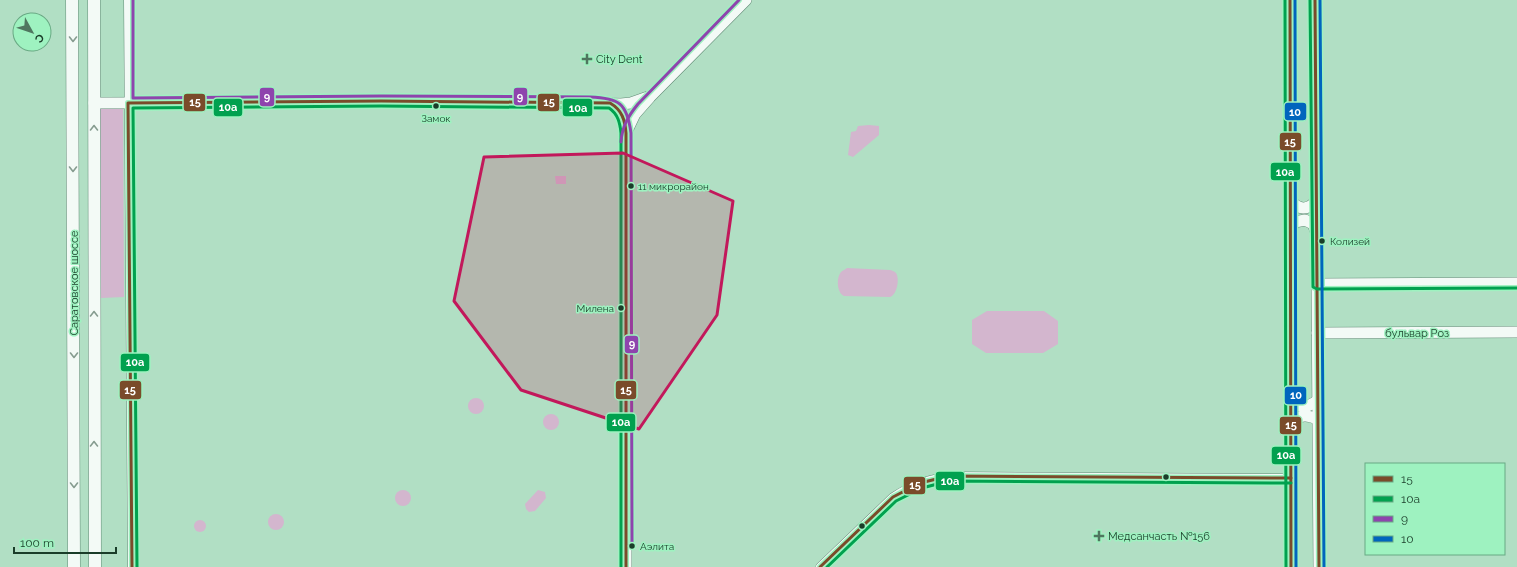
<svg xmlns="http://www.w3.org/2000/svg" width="1517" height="567" font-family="Raleway,sans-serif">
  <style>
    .green { fill: #d3b6ce }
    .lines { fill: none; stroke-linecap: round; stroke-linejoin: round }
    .street-casing { stroke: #628b76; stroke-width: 9 }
    .secondary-casing { stroke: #628b76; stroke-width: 12 }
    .primary-casing { stroke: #628b76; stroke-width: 13 }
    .street { stroke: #f3faf6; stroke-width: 8 }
    .secondary { stroke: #f3faf6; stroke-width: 11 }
    .primary { stroke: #f3faf6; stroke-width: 12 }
    .bus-1-casing { stroke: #9ef2c0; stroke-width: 6 }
    .bus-2-casing { stroke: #9ef2c0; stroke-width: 6 }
    .bus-3-casing { stroke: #9ef2c0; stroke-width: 6 }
    .bus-4-casing { stroke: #9ef2c0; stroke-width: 6 }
    .bus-1 { stroke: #7a4b2a; stroke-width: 3 }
    .bus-2 { stroke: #01a14f; stroke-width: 3 }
    .bus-3 { stroke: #8e44ad; stroke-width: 3 }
    .bus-4 { stroke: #0065bd; stroke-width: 3 }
    .oneway { stroke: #869c90 }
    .marked { fill: #c2185b; fill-opacity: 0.2; stroke: #c2185b; stroke-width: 3; stroke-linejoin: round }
    .poi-dot { fill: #4f765f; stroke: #9ef2c0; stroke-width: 1.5 }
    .bus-dot { fill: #1a3d29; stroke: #9ef2c0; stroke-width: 1.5 }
    .labels { text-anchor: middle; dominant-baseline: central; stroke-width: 3; stroke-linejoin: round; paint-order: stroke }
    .bus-label { font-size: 10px; fill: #1a3d29; stroke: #9ef2c0; text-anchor: start }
    .poi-label { font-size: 11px; fill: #1a3d29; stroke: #9ef2c0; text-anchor: start }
    .street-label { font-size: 11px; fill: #1a3d29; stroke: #9ef2c0 }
    .line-badge { stroke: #9ef2c0; stroke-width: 1.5 }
    .badge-label { font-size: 11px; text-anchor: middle; font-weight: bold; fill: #fff }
  </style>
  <rect width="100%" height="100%" fill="#b1dfc4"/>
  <g class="green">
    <path d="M 100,108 L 123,108 L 124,297 L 101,298 Z"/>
    <path d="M 869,125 L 879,126 L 879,135 L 853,157 L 848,155 L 851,132 L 856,131 L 858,126 Z"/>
    <path d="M 555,176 L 566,176 L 566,184 L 556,184 Z"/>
    <path d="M 847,268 L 890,270 C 893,271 894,271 896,273 C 900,279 897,295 890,297 L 844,296 C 837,293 836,278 841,272 C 842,271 846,269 847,268 Z"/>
    <path d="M 987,311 L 1044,311 L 1058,321 L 1058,344 L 1043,353 L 986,353 L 972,344 L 972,320 Z"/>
    <circle cx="476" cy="406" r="8"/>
    <circle cx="551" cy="422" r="8"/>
    <circle cx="403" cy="498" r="8"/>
    <path d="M 538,490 L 545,492 L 546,498 L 535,511 L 529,512 L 526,509 L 525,504 Z"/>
    <circle cx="276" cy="522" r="8"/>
    <circle cx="200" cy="526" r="6"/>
  </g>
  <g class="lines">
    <g class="street-casing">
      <g id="street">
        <path d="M 128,0 L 132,567"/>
        <path d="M 820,567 L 893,497 C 913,484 926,480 949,476 L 1291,478"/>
      </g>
    </g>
    <g class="secondary-casing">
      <g id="secondary">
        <path d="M 1290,0 L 1291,567"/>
        <path d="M 1315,0 L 1319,567"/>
        <path d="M 94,103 L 537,102 L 621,104 L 631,103 L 648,97"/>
        <path d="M 610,103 C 622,109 624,119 626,132"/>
        <path d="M 1290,200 C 1299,210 1307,211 1316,201"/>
        <path d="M 1290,230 L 1295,222 L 1305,220 L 1313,224 L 1316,232"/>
        <path d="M 1317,284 L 1517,283"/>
        <path d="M 1317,333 L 1517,332"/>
        <path d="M 1291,401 C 1302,409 1306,408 1317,401"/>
        <path d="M 1291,422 C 1300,415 1307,414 1317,419"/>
        <path d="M 626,567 L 626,133 L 635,114 L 650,97 L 746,0"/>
      </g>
    </g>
    <g class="primary-casing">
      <g id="primary">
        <path d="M 72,0 L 74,567"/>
        <path d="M 94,0 L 95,567"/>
      </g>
    </g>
    <use href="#street" class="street"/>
    <use href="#secondary" class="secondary"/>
    <use href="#primary" class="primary"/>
    <g class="bus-1-casing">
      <g id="bus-1">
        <path d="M 1290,0 L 1291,567"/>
        <path d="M 1315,0 L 1319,567"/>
        <path d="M 132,567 L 128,103 L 381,101 L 610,103 C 622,110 625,120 626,133 L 626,567"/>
        <path d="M 820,567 L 893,497 L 920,483 L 949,476 L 1291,478"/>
      </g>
    </g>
    <g class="bus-2-casing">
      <g id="bus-2">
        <path d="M 1285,0 L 1286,567"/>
        <path d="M 1310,0 L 1313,287 L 1317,289 L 1517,288"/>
        <path d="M 137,567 L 133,108 L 381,106 L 609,108 C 618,114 620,123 621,133 L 621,567"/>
        <path d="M 827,567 L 896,501 L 922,488 L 949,481 L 1291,483"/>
      </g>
    </g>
    <g class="bus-3-casing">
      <g id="bus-3">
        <path d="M 133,0 L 133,98 L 381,96 L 590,97 C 619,98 627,103 631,133 L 632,546"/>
        <path d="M 621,142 C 622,126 629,115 638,104 L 739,0"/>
      </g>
    </g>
    <g class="bus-4-casing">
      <g id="bus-4">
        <path d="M 1295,0 L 1296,567"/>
        <path d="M 1320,0 L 1324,567"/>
      </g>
    </g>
    <use href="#bus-1" class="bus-1"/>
    <use href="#bus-2" class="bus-2"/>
    <use href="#bus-3" class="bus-3"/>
    <use href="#bus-4" class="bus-4"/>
  </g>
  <defs><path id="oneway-chevron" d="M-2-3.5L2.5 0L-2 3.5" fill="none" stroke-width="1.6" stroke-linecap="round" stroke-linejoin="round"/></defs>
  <g class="oneway">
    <use href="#oneway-chevron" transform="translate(73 39) rotate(90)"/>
    <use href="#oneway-chevron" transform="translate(94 128) rotate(-90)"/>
    <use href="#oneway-chevron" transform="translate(73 169) rotate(90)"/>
    <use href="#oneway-chevron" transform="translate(94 314) rotate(-90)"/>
    <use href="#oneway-chevron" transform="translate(74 355) rotate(90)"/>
    <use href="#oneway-chevron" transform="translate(94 444) rotate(-90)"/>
    <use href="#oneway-chevron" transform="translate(74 485) rotate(90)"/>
  </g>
  <path class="marked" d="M 623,153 L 733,201 L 717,315 L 639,429 L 521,390 L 454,301 L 484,157 Z"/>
  <g class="poi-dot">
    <path d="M585 53h4v4h4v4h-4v4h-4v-4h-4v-4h4z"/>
    <path d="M1097 530h4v4h4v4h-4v4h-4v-4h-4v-4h4z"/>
  </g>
  <g class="bus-dot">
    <circle cx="436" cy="106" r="3.5"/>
    <circle cx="631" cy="186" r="3.5"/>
    <circle cx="1322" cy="241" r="3.5"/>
    <circle cx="621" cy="308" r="3.5"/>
    <circle cx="1166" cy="477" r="3.5"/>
    <circle cx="862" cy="526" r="3.5"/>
    <circle cx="632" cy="546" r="3.5"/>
  </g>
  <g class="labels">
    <g class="bus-label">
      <text x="436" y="118" text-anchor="middle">Замок</text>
      <text x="638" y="186">11 микрорайон</text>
      <text x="1330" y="241">Колизей</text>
      <text x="614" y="308" text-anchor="end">Милена</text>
      <text x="640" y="546">Аэлита</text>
    </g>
    <g class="poi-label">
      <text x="596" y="59">City Dent</text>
      <text x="1108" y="536">Медсанчасть №156</text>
    </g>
    <g class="street-label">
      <text transform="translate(74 283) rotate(-90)">Саратовское шоссе</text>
      <text x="1417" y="333">бульвар Роз</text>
    </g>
  </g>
  <g class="line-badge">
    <rect x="513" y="87" width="15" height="19" rx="4" fill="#8e44ad"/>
    <rect x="259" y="87" width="16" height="20" rx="4" fill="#8e44ad"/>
    <rect x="537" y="93" width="23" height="19" rx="4" fill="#7a4b2a"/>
    <rect x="183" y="93" width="23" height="19" rx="4" fill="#7a4b2a"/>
    <rect x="213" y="98" width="30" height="19" rx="4" fill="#01a14f"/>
    <rect x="562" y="98" width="31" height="19" rx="4" fill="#01a14f"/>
    <rect x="1284" y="102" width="23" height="19" rx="4" fill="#0065bd"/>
    <rect x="1279" y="132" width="23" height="19" rx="4" fill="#7a4b2a"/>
    <rect x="1270" y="162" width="31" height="19" rx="4" fill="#01a14f"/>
    <rect x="624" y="335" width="15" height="19" rx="4" fill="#8e44ad"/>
    <rect x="120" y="353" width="30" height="19" rx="4" fill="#01a14f"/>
    <rect x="615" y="380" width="22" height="20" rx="4" fill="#7a4b2a"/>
    <rect x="119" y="380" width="23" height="20" rx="4" fill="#7a4b2a"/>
    <rect x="1284" y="386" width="23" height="19" rx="4" fill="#0065bd"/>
    <rect x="606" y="413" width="30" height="19" rx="4" fill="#01a14f"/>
    <rect x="1279" y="416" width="23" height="19" rx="4" fill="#7a4b2a"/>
    <rect x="1271" y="446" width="30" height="19" rx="4" fill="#01a14f"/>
    <rect x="935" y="471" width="30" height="20" rx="4" fill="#01a14f"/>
    <rect x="903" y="476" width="23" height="19" rx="4" fill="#7a4b2a"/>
  </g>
  <g class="badge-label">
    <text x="520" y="101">9</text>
    <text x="267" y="101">9</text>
    <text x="549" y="106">15</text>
    <text x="195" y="106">15</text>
    <text x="228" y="111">10а</text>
    <text x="578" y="112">10а</text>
    <text x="1295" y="116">10</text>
    <text x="1290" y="146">15</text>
    <text x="1285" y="176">10а</text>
    <text x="632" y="348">9</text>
    <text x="135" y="366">10а</text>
    <text x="626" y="394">15</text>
    <text x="130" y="394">15</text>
    <text x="1296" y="399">10</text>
    <text x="621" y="426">10а</text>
    <text x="1291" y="429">15</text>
    <text x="1286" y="459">10а</text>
    <text x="950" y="485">10а</text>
    <text x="915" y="489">15</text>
  </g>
  <rect x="1365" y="463" width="140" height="92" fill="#9ef2c0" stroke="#69aa84"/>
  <rect x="1373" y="476" width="20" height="6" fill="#7a4b2a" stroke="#69aa84"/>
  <text x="1401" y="483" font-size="12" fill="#1a3d29">15</text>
  <rect x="1373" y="496" width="20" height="6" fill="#01a14f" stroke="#69aa84"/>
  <text x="1401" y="503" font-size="12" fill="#1a3d29">10а</text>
  <rect x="1373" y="516" width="20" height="6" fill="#8e44ad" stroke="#69aa84"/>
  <text x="1401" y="523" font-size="12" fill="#1a3d29">9</text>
  <rect x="1373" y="536" width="20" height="6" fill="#0065bd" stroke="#69aa84"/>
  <text x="1401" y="543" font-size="12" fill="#1a3d29">10</text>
  <g transform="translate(32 32) rotate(130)"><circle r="19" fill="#9ef2c0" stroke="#69aa84"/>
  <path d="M0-3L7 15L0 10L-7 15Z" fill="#4f765f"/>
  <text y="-6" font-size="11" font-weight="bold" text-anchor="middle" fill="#1a3d29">С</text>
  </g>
  <path d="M14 547v6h102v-6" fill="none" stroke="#1a3d29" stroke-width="2"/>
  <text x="20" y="547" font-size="12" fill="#1a3d29" stroke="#9ef2c0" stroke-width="3" paint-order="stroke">100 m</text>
</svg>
